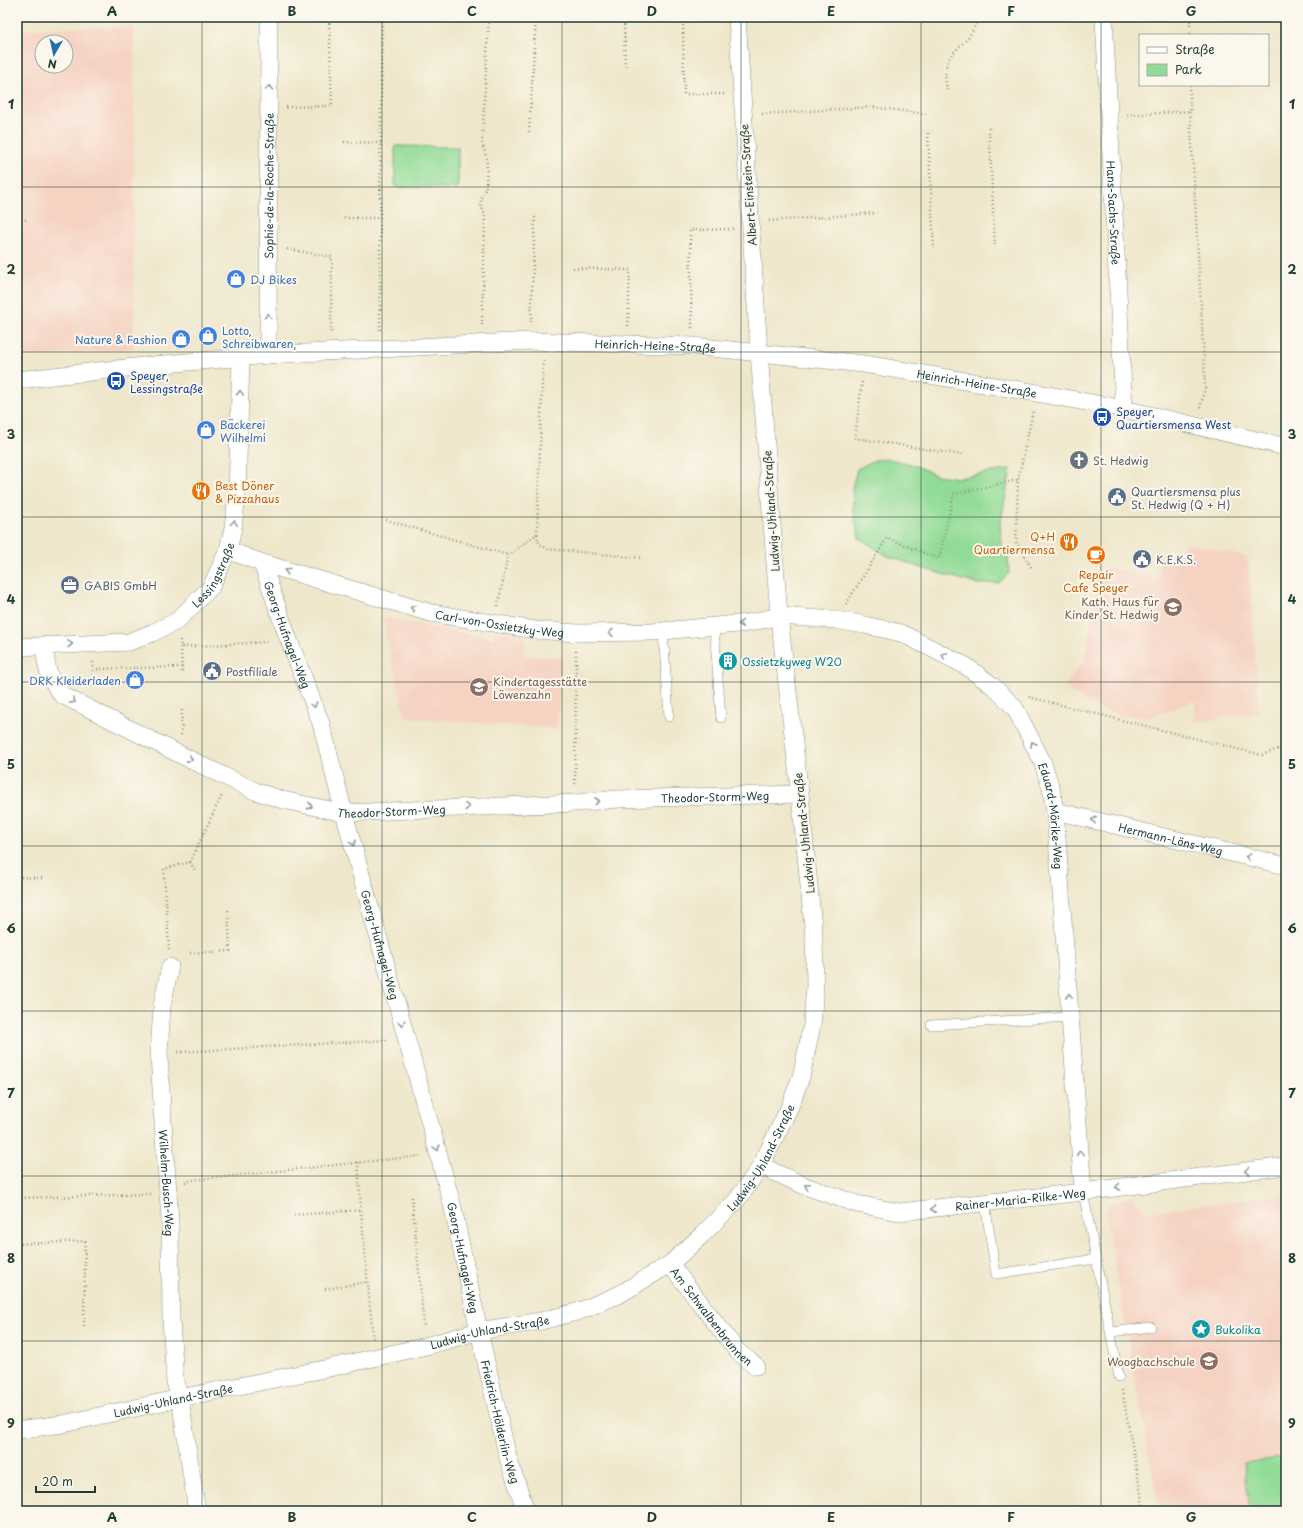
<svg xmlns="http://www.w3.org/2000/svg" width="1303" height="1528" font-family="'Playpen Sans',sans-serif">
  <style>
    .built { fill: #f5d2c2; fill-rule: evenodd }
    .green { fill: #92db96; stroke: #588c65 }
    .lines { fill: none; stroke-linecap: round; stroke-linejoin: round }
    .lane-casing { stroke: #879280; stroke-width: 10 }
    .street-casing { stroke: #879280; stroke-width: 18 }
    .path { stroke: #879280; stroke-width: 2.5; stroke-dasharray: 1 3; stroke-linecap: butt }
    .lane { stroke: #fff; stroke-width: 9 }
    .street { stroke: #fff; stroke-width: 17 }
    .oneway { stroke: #8f9e9a }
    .grid { fill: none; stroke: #1f3d34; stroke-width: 1; stroke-opacity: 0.55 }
    .labels { text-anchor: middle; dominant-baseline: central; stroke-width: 4; stroke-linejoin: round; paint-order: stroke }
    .street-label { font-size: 11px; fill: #1f3d34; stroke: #fbf7ec }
    .shop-label { font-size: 11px; fill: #366cbe; stroke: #fbf7ec; text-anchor: start }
    .transit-label { font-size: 11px; fill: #164399; stroke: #fbf7ec; text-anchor: start }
    .worship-label { font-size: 11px; fill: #5b616d; stroke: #fbf7ec; text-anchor: start }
    .food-label { font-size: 11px; fill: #c56008; stroke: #fbf7ec; text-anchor: start }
    .service-label { font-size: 11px; fill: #4e5e75; stroke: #fbf7ec; text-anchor: start }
    .education-label { font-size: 11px; fill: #785e54; stroke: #fbf7ec; text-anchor: end }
    .culture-label { font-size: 11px; fill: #0d838f; stroke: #fbf7ec; text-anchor: start }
    .neatline { fill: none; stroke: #1f3d34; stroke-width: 1.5 }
    .grid-label { font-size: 13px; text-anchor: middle; font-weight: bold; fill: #1f3d34 }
  </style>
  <rect width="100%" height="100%" fill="#fbf7ec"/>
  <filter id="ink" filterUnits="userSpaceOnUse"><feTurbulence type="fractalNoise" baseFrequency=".025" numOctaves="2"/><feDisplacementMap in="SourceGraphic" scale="8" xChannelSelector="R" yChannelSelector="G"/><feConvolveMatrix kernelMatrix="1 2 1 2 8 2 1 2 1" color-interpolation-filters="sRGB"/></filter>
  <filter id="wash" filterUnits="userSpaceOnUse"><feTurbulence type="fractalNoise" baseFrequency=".012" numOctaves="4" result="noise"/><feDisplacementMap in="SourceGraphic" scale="16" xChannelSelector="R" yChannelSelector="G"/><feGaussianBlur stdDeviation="0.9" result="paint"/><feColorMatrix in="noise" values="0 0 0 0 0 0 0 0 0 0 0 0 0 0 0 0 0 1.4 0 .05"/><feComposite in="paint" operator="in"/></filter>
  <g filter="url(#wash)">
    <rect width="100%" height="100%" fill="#efe7cb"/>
    <g class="built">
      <path d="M 134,27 L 134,348 L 32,357 L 24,356 L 17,352 L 17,29 ZM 42,42 L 66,42 L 66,66 L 42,66 Z"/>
      <path d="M 1185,543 L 1248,557 L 1259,712 L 1194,722 L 1195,700 L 1169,711 L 1146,717 L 1122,716 L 1096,707 L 1082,699 L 1064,686 L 1081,664 L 1084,665 L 1098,581 L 1103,582 L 1106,567 L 1157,578 L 1162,553 L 1182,557 Z"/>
      <path d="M 382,617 L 494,639 L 495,632 L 525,635 L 524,655 L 562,658 L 557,729 L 405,717 Z"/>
      <path d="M 1286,1194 L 1286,1510 L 1276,1511 L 1159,1511 L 1105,1212 L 1108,1205 L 1131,1195 L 1146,1212 Z"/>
    </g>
    <g class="green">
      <path d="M 395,146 L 458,147 L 458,188 L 395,187 Z"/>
      <path d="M 889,459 L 911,464 L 936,475 L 959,478 L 1011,469 L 1000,525 L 1002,543 L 1008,558 L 1009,573 L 999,583 L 977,584 L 921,568 L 886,555 L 859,538 L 853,509 L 852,488 L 857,469 L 875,460 Z"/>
      <path d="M 1286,1457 L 1286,1505 L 1250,1510 L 1244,1463 Z"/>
    </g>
  </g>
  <g filter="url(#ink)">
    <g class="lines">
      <g class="lane-casing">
        <g id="lane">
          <path d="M 714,627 L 721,718"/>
          <path d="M 663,631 L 669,717"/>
          <path d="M 931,1025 L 1070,1017"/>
          <path d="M 1083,1192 L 1119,1377"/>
          <path d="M 985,1203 L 996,1274 L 1096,1259"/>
          <path d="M 1111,1332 L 1151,1327"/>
        </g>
      </g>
      <g class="street-casing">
        <g id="street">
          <path id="s1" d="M 1104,17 L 1124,409"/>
          <path id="s2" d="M 268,355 L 269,17"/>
          <path id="s3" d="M 17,380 L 153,365 L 268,355 L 531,341 L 693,346 L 864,364 L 1037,393 L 1124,409 L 1286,447"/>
          <path id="s4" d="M 228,550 L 262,563 L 431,613 L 535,630 L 577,633 L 652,632 L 748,623 L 779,616 L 836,620 L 865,625 L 901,633 L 966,666 L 993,686 L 1015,708 L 1042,761 L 1051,788 L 1055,811 L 1083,1192"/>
          <path id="s5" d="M 262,563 L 287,635 L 321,723 L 344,813 L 442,1167 L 453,1208 L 479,1331 L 508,1458 L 526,1511"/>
          <path id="s6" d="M 44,645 C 46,667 48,678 62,695 L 181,755 L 255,791 L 283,800 L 344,813 L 575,803 L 618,799 L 800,794"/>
          <path id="s7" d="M 17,647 L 129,642 L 152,633 L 177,621 L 211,587 L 228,550 L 233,528 L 237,496 L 241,357"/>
          <path id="s8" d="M 1055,811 L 1286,866"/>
          <path id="s9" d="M 170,967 L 162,1006 L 159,1054 L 163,1123 L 170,1220 L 171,1320 L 175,1382 L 180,1398 L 196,1505 L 198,1511"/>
          <path id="s10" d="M 761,1166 L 805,1186 L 857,1204 L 899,1212 L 1083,1192 L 1286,1166"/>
          <path id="s11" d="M 670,1264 L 738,1352 L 756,1366"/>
          <path id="s12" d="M 17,1430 L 63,1424 L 180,1398 L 329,1368 L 426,1346 L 479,1331 L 541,1321 L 580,1311 L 620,1294 L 670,1264 L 702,1235 L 737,1200 L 761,1166 L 790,1106 L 801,1077 L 812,1025 L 815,985 L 814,937 L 800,794 L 779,616 L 759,352 L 737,17"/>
        </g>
      </g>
      <g class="path">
        <path d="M 624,17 L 625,67"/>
        <path d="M 683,17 L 684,94 L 725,94"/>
        <path d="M 1190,17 L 1190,35"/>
        <path d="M 1122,18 L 1140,17"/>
        <path d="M 1190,85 L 1190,111"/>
        <path d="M 947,90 C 946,82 944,73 947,64 C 949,56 956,50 962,44 C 969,38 976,26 978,17"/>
        <path d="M 286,107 L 332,106 L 329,17"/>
        <path d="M 762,114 L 872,107 L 926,114"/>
        <path d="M 1127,115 L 1190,111 L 1204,361 L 1205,388 L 1200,408"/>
        <path d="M 989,128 L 995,247"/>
        <path d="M 529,132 L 536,17"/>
        <path d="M 928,133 L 934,249"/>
        <path d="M 344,142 L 381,143"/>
        <path d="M 344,218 L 380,218"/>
        <path d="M 17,220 L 27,220"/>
        <path d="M 769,221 L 877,213"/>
        <path d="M 287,249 L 332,257 L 331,334"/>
        <path d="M 573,268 L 630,270 L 628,327"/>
        <path d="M 531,322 L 535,216"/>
        <path d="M 482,325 L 485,215 L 481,205 L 481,198 L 486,188 L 487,159 L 482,143 L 489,17"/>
        <path d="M 692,328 L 690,230 L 734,229"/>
        <path d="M 380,330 L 380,218 L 382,17"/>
        <path d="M 862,382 L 855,438 L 963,455"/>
        <path d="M 386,520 L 508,555"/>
        <path d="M 537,534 L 539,544 L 548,549 L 643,558"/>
        <path d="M 1031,567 L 1016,542 L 1018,480 L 1033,411"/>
        <path d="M 846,604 L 887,538 L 939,559 L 954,494 L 1018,480"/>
        <path d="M 498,606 L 508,555 L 537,534 L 543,359"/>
        <path d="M 180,640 L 181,647 L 265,642 L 269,640"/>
        <path d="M 181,647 L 182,672"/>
        <path d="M 93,662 L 93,689"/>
        <path d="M 93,669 L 182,667"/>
        <path d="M 1029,697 L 1262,755 L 1286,746"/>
        <path d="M 181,735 L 182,710"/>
        <path d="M 575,784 L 576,651"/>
        <path d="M 190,862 L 196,872"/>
        <path d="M 17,877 L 44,878"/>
        <path d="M 169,950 L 164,869 L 190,862 L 222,795"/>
        <path d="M 190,953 L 230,951 L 228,908"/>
        <path d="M 178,1052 L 388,1040"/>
        <path d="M 358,1162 L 361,1210 L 373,1339"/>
        <path d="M 185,1182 L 193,1180 L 420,1156"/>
        <path d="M 412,1197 L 424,1327"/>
        <path d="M 17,1198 L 150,1194"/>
        <path d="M 294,1215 L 361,1210"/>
        <path d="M 17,1244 L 85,1241 L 84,1329"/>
        <path d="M 325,1289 L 367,1282"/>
        <path d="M 1122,1390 L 1144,1511"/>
      </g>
      <use href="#lane" class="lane"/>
      <use href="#street" class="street"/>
    </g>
    <defs><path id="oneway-chevron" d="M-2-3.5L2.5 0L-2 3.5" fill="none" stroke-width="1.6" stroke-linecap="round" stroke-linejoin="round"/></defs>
    <g class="oneway">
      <use href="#oneway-chevron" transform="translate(269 88) rotate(-90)"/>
      <use href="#oneway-chevron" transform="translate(268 316) rotate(-90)"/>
      <use href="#oneway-chevron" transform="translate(240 393) rotate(-88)"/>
      <use href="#oneway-chevron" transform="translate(234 523) rotate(-82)"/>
      <use href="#oneway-chevron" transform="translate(287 571) rotate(-163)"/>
      <use href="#oneway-chevron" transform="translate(413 608) rotate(-164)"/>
      <use href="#oneway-chevron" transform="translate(741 624) rotate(173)"/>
      <use href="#oneway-chevron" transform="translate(611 633) rotate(179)"/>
      <use href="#oneway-chevron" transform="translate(70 644) rotate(-2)"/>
      <use href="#oneway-chevron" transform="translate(944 655) rotate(-153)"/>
      <use href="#oneway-chevron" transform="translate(73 701) rotate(28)"/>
      <use href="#oneway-chevron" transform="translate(314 705) rotate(69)"/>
      <use href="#oneway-chevron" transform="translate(1033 744) rotate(-116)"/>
      <use href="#oneway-chevron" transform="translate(190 759) rotate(26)"/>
      <use href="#oneway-chevron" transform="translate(597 801) rotate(-5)"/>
      <use href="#oneway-chevron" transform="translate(310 806) rotate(11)"/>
      <use href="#oneway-chevron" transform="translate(467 807) rotate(-2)"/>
      <use href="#oneway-chevron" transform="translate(1094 820) rotate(-167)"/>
      <use href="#oneway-chevron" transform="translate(353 843) rotate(75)"/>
      <use href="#oneway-chevron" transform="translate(1248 857) rotate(-167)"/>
      <use href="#oneway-chevron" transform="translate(1069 996) rotate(-94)"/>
      <use href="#oneway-chevron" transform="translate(402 1023) rotate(75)"/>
      <use href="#oneway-chevron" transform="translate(437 1148) rotate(74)"/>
      <use href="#oneway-chevron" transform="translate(1080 1153) rotate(-94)"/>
      <use href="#oneway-chevron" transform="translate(1247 1171) rotate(173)"/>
      <use href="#oneway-chevron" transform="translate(807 1186) rotate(-159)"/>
      <use href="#oneway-chevron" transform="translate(1118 1187) rotate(173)"/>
      <use href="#oneway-chevron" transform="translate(933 1209) rotate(174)"/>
    </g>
  </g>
  <path class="grid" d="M 202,17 L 202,1511M 382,17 L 382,1511M 562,17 L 562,1511M 741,17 L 741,1511M 921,17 L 921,1511M 1101,17 L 1101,1511M 17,187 L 1286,187M 17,352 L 1286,352M 17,517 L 1286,517M 17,682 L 1286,682M 17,846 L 1286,846M 17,1011 L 1286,1011M 17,1176 L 1286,1176M 17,1341 L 1286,1341"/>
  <defs>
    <g id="shop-disc" transform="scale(1)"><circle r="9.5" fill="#3f7fe0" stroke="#fbf7ec"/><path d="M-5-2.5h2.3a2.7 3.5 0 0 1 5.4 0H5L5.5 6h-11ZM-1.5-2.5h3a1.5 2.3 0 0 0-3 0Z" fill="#fff"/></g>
    <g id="bus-disc" transform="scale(1)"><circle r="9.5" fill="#1a4fb4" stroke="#fbf7ec"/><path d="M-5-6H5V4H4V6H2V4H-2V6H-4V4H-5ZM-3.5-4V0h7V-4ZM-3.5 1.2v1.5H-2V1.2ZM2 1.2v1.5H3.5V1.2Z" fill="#fff"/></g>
    <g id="church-disc" transform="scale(1)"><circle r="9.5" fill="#6b7280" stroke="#fbf7ec"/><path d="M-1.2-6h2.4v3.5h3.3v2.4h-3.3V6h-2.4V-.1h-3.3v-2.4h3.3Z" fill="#fff"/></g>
    <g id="restaurant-disc" transform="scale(1)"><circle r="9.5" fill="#e8710a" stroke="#fbf7ec"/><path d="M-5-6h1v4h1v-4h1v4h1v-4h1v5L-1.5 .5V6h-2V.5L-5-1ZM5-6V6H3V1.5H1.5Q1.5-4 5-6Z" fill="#fff"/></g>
    <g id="civic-disc" transform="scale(1)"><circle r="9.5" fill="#5c6f8a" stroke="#fbf7ec"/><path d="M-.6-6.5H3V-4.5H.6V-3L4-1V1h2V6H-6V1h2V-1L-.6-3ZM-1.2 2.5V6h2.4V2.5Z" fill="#fff"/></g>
    <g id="cafe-disc" transform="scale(1)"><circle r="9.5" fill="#e8710a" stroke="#fbf7ec"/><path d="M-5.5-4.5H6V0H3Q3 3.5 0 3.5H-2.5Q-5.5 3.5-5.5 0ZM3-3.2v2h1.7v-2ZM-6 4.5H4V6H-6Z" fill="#fff"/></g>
    <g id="office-disc" transform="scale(1)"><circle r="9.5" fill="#5c6f8a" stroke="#fbf7ec"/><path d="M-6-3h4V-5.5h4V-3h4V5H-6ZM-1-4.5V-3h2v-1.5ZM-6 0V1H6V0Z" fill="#fff"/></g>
    <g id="school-disc" transform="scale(1)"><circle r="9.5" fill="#8d6e63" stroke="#fbf7ec"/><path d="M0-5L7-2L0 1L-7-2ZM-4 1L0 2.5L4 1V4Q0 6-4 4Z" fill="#fff"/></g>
    <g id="building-disc" transform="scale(1)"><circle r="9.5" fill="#0f9aa8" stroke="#fbf7ec"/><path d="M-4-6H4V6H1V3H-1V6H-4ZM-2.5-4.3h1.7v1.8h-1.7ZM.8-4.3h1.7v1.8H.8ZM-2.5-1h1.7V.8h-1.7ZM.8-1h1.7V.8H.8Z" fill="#fff"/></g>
    <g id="sight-disc" transform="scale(1)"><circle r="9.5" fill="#0f9aa8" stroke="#fbf7ec"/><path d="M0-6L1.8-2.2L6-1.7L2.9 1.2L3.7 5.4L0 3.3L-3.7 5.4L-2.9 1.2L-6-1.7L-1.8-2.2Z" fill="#fff"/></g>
  </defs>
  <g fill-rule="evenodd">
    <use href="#shop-disc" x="236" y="279"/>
    <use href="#shop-disc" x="208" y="336"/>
    <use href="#shop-disc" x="181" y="339"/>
    <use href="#bus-disc" x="116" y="381"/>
    <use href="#bus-disc" x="1102" y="417"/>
    <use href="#shop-disc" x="206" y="430"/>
    <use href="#church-disc" x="1079" y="460"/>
    <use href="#restaurant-disc" x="201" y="491"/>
    <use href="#civic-disc" x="1117" y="497"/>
    <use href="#restaurant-disc" x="1069" y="542"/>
    <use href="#cafe-disc" x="1096" y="555"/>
    <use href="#civic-disc" x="1142" y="559"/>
    <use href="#office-disc" x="70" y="585"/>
    <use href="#school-disc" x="1173" y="607"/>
    <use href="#building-disc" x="728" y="661"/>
    <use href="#civic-disc" x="212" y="671"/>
    <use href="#shop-disc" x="135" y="680"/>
    <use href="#school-disc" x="479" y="687"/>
    <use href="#sight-disc" x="1201" y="1329"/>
    <use href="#school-disc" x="1209" y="1361"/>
  </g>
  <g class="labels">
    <g class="street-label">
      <text transform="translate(748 185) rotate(-94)">Albert-Einstein-Straße</text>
      <text stroke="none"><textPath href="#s2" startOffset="169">Sophie-de-la-Roche-Straße</textPath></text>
      <text stroke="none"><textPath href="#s1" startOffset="196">Hans-Sachs-Straße</textPath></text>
      <text stroke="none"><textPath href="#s3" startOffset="640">Heinrich-Heine-Straße</textPath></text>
      <text stroke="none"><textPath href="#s3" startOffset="964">Heinrich-Heine-Straße</textPath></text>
      <text transform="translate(771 511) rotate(-94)">Ludwig-Uhland-Straße</text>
      <text stroke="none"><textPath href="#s7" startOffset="224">Lessingstraße</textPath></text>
      <text stroke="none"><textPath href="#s4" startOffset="282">Carl-von-Ossietzky-Weg</textPath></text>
      <text stroke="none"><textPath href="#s5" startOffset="76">Georg-Hufnagel-Weg</textPath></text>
      <text stroke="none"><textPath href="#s6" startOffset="733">Theodor-Storm-Weg</textPath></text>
      <text stroke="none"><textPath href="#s6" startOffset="409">Theodor-Storm-Weg</textPath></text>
      <text stroke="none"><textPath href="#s4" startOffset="940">Eduard-Mörike-Weg</textPath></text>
      <text transform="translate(804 833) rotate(-96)">Ludwig-Uhland-Straße</text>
      <text stroke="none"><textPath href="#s8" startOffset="119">Hermann-Löns-Weg</textPath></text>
      <text stroke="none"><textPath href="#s5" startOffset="400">Georg-Hufnagel-Weg</textPath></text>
      <text stroke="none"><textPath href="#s12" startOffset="819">Ludwig-Uhland-Straße</textPath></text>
      <text stroke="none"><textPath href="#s9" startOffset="217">Wilhelm-Busch-Weg</textPath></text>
      <text stroke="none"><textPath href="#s10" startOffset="268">Rainer-Maria-Rilke-Weg</textPath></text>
      <text stroke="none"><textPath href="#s5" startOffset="724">Georg-Hufnagel-Weg</textPath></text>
      <text stroke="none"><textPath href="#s11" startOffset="67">Am Schwalbenbrunnen</textPath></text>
      <text stroke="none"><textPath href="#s12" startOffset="483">Ludwig-Uhland-Straße</textPath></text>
      <text stroke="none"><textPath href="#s12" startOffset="159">Ludwig-Uhland-Straße</textPath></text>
      <text stroke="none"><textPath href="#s5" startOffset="892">Friedrich-Hölderlin-Weg</textPath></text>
    </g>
    <g class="shop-label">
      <text x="250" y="279">DJ Bikes</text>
      <text x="222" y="330">Lotto,<tspan x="222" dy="13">Schreibwaren,</tspan></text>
      <text x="167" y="339" text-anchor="end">Nature &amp; Fashion</text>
      <text x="220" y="424">Bäckerei<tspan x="220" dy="13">Wilhelmi</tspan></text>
      <text x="121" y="680" text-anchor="end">DRK Kleiderladen</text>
    </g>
    <g class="transit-label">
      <text x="130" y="375">Speyer,<tspan x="130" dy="13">Lessingstraße</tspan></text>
      <text x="1116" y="411">Speyer,<tspan x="1116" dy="13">Quartiersmensa West</tspan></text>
    </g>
    <g class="worship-label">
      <text x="1093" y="460">St. Hedwig</text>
    </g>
    <g class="food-label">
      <text x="215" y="485">Best Döner<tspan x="215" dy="13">&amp; Pizzahaus</tspan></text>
      <text x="1055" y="536" text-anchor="end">Q+H<tspan x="1055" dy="13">Quartiermensa</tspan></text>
      <text x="1096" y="574" text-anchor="middle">Repair<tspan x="1096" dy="13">Cafe Speyer</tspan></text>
    </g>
    <g class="service-label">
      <text x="1131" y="491">Quartiersmensa plus<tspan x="1131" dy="13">St. Hedwig (Q + H)</tspan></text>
      <text x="1156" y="559">K.E.K.S.</text>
      <text x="84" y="585">GABIS GmbH</text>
      <text x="226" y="671">Postfiliale</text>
    </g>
    <g class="education-label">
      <text x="1159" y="601">Kath. Haus für<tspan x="1159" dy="13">Kinder St. Hedwig</tspan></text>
      <text x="493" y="681" text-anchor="start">Kindertagesstätte<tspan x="493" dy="13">Löwenzahn</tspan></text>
      <text x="1195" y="1361">Woogbachschule</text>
    </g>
    <g class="culture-label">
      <text x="742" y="661">Ossietzkyweg W20</text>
      <text x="1215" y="1329">Bukolika</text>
    </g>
  </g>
  <rect width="1303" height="1528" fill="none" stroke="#fbf7ec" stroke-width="44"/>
  <rect x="1139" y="34" width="130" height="52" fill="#fbf7ec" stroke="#a3ada2"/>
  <rect x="1147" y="47" width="20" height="6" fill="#ffffff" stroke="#a3ada2"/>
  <text x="1175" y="54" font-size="12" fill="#1f3d34">Straße</text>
  <rect x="1147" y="64" width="20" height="12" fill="#92db96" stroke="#a3ada2"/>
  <text x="1175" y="74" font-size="12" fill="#1f3d34">Park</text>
  <g transform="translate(54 54) rotate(189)"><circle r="19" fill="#fbf7ec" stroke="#a3ada2"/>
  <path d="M0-3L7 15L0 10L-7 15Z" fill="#1f6fb2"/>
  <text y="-6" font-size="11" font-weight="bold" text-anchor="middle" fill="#1f3d34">N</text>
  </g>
  <path d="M36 1486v6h59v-6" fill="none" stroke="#1f3d34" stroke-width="2"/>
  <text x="42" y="1486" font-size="12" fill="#1f3d34" stroke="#fbf7ec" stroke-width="3" paint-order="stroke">20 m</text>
  <rect x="22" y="22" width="1259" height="1484" class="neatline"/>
  <g class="grid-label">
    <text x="112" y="16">A</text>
    <text x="292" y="16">B</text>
    <text x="472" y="16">C</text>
    <text x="652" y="16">D</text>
    <text x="831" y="16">E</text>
    <text x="1011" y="16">F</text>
    <text x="1191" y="16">G</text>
    <text x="11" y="109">1</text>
    <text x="1292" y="109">1</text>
    <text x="11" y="274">2</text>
    <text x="1292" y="274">2</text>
    <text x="11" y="439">3</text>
    <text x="1292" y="439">3</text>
    <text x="11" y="604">4</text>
    <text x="1292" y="604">4</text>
    <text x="11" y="769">5</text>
    <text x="1292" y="769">5</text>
    <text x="11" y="933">6</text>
    <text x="1292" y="933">6</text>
    <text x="11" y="1098">7</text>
    <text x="1292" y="1098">7</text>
    <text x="11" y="1263">8</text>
    <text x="1292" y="1263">8</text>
    <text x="11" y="1428">9</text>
    <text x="1292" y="1428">9</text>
    <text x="112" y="1522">A</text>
    <text x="292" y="1522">B</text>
    <text x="472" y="1522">C</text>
    <text x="652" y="1522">D</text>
    <text x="831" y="1522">E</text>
    <text x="1011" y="1522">F</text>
    <text x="1191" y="1522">G</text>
  </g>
</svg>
